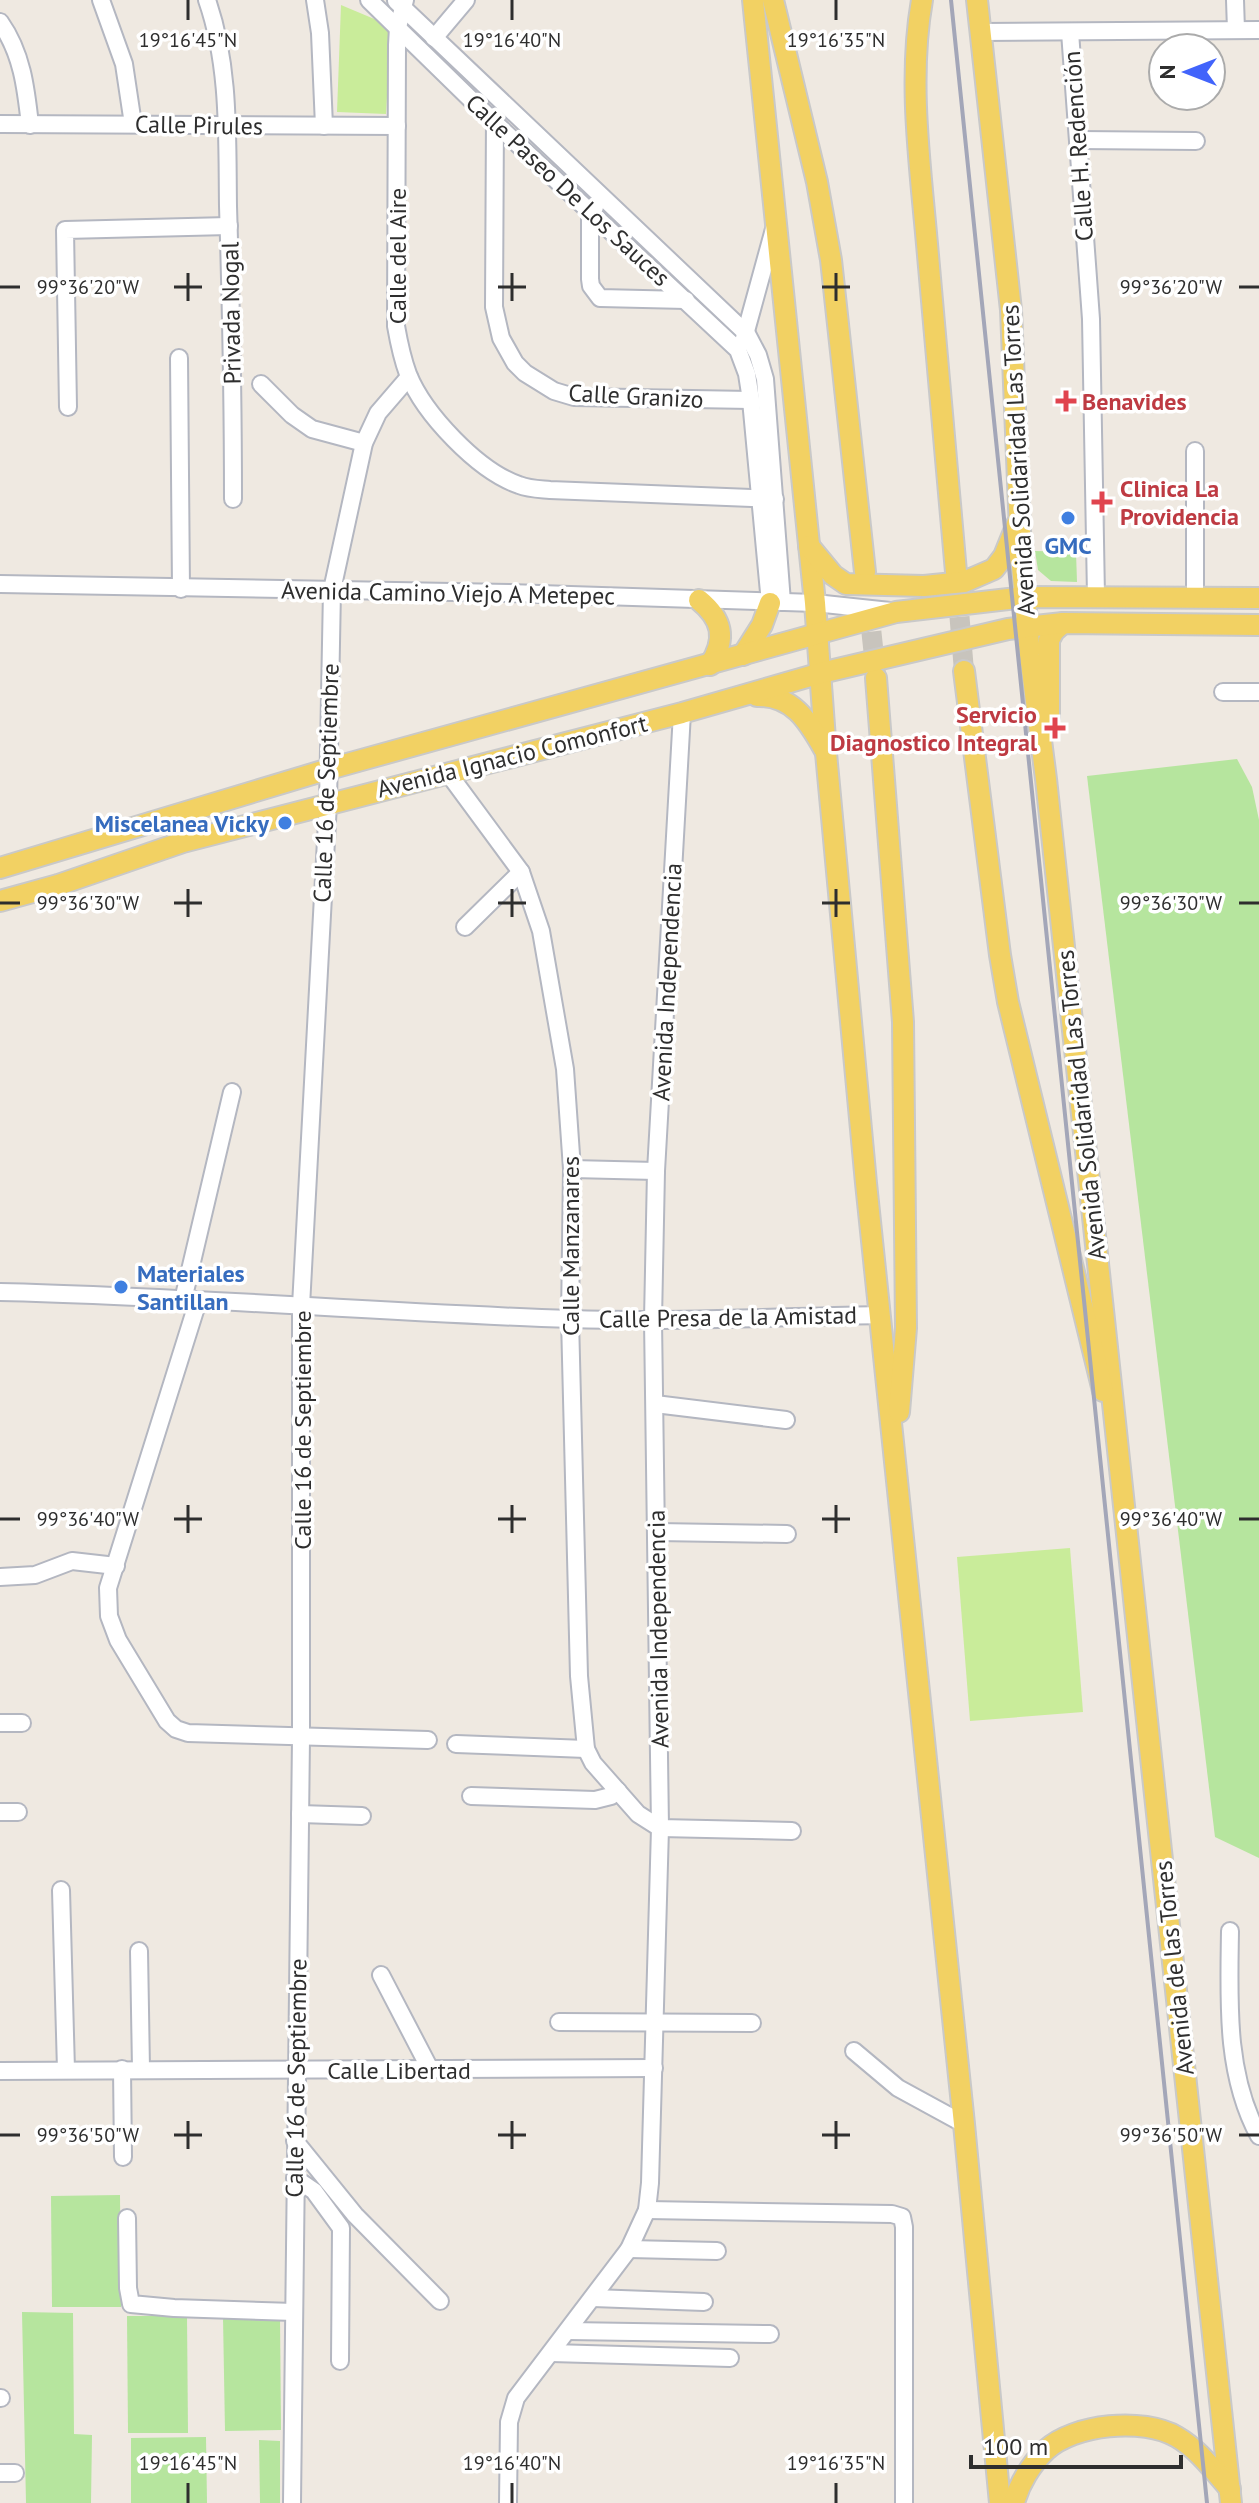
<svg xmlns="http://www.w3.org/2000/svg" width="1259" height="2503" font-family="'PT Sans',sans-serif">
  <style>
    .green { fill: #b6e59e }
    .pitch { fill: #c9ec9a }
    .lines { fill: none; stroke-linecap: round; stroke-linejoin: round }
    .major-tunnel { stroke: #c8c4bd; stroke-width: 20; stroke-dasharray: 20 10; stroke-linecap: butt }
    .minor-casing { stroke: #b4b7c1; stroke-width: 20 }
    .major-casing { stroke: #c9c9c9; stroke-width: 24 }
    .minor { stroke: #fff; stroke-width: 16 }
    .major { stroke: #f2d163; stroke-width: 20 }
    .rail { stroke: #a3a6b8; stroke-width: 4 }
    .ticks { fill: none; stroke: #2e2e2e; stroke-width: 3 }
    .health-dot { fill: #e0444e; stroke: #fff; stroke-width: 3 }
    .shop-dot { fill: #3f7fe0; stroke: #fff; stroke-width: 3 }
    .labels { text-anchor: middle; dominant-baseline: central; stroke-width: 7; stroke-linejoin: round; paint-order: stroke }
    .street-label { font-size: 24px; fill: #2e2e2e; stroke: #fff }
    .health-label { font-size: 24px; font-weight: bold; fill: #be3a42; stroke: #fff; text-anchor: start }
    .shop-label { font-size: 24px; font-weight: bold; fill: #366cbe; stroke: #fff }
    .ticks-label { font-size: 20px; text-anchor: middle; fill: #2e2e2e; stroke: #fff; stroke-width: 7; stroke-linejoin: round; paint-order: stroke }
  </style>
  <rect width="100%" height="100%" fill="#efe9e1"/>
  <g class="green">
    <path d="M 1035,551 L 1076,552 L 1077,582 L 1051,581 L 1038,570 Z"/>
    <path d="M 1237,759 L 1252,787 L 1259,820 L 1259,1858 L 1215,1837 L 1087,776 Z"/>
    <path d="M 120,2195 L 121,2307 L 52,2307 L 51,2196 Z"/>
    <path d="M 22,2312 L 73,2313 L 74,2434 L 92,2435 L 91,2503 L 26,2503 Z"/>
    <path d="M 127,2316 L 187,2316 L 188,2433 L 128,2433 Z"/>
    <path d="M 280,2316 L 281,2430 L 225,2431 L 223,2317 Z"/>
    <path d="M 206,2437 L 207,2503 L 131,2503 L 131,2438 Z"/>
    <path d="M 259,2440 L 280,2441 L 280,2503 L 260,2503 Z"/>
  </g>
  <g class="pitch">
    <path d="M 341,5 L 391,26 L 386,114 L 337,112 Z"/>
    <path d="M 1070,1548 L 1083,1712 L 970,1721 L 957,1557 Z"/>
  </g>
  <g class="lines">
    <g class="major-tunnel">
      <path d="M 865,572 L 876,675"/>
      <path d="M 957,587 L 964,671"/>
    </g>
    <g class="minor-casing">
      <g id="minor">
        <path d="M 101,0 L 124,64 L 133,124"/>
        <path d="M 207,0 C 230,66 227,137 228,206 C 231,304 233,401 233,499"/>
        <path d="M 315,0 L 320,33 L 324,126"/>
        <path d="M 369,0 L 495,123 L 738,350 L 747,374 L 751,400 L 770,603"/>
        <path d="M 405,0 L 398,27 L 397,45 L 396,326 C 399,343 402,358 408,374 C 424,414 478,471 519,485 C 529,489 539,489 550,490 L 775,499"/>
        <path d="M 1235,0 L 1236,30"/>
        <path d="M 396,1 L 747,334 L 758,355 L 765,379 L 782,602"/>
        <path d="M 0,22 C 22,53 26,88 30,125"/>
        <path d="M 981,32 L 1259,30"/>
        <path d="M 1070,32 L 1091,319 L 1096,596"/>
        <path d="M 434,38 L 466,0"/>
        <path d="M 495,116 L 494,307 L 501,338 L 515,363 L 525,373 L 554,391 L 574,397 L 751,400"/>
        <path d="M 0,124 L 397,126"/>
        <path d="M 1078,140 L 1196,141"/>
        <path d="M 595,207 L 590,211 L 590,279 L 591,286 L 600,298 L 686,300"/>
        <path d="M 743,342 L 774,229"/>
        <path d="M 179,358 L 181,589"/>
        <path d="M 261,384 L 292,415 L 312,429 L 364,443"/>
        <path d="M 68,407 L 65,230 L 229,226"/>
        <path d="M 1195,451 L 1195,596"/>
        <path d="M 0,584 L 509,593 L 815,603 L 890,611"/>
        <path d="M 1223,692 L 1259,692"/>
        <path d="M 448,773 L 521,872 L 541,931 L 565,1069 L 572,1169 L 570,1319 L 579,1676 L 586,1749 L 593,1763 L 638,1814 L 660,1828 L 792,1831"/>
        <path d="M 465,927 L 521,872"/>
        <path d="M 572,1169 L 656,1171"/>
        <path d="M 0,1292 C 190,1296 380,1313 571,1319 C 674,1322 777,1317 881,1315"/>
        <path d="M 183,1300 L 232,1092"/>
        <path d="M 198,1301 L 108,1588 L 109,1616 L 118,1640 L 167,1721 L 176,1729 L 188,1733 L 428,1740"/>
        <path d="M 655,1404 L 786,1420"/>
        <path d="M 657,1532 L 787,1534"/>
        <path d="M 0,1577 L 35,1575 L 72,1561 L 116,1566"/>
        <path d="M 0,1723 L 22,1723"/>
        <path d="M 456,1744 L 586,1749"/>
        <path d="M 471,1796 L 595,1800 L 611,1796 L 618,1791"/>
        <path d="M 0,1812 L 18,1812"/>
        <path d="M 300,1814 L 362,1816"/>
        <path d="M 61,1890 L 66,2070"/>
        <path d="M 1230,1931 C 1229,2000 1225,2074 1259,2136"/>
        <path d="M 139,1951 L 141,2069"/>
        <path d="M 381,1975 L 431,2071"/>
        <path d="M 559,2022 L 752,2023"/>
        <path d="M 854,2051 L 898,2088 L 964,2124"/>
        <path d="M 122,2069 L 123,2157"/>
        <path d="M 0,2071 L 654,2068"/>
        <path d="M 295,2141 L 355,2215 L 440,2301"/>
        <path d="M 295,2178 L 314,2191 L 341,2228 L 340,2361"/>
        <path d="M 647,2210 L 892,2214 L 902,2217 L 904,2227 L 904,2503"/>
        <path d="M 127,2218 L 128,2288 L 131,2304 L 174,2308 L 294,2312"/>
        <path d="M 629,2249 L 717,2251"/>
        <path d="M 593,2298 L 704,2302"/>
        <path d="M 568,2331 L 770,2334"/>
        <path d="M 551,2353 L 730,2358"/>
        <path d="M 0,2398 L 1,2398"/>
        <path d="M 0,2473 L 15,2473"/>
        <path d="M 292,2503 L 301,1738 L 301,1306 L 328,803 L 332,590 L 364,443 L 378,413 L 409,377"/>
        <path d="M 508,2503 L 509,2422 L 516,2398 L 629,2249 L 647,2210 L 650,2183 L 660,1828 L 653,1320 L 656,1171 L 682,713"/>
      </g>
    </g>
    <g class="major-casing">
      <g id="major">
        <path d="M 753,0 L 815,603 L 826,753 L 866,1183 L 964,2124 L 1000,2503"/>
        <path d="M 773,0 L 817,182 L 831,260 L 865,572"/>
        <path d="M 922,0 C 908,80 920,164 927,244 C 937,353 946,463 956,572"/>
        <path d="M 977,0 L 1011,310 L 1021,555 L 1030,655 L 1046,779 L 1231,2503"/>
        <path d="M 809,546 L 833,575 L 846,584 L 924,586 L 964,582 L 994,569 L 1004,556 L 1017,524"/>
        <path d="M 699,600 C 722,619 727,638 710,665"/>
        <path d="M 743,655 L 762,625 L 770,603"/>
        <path d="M 964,671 L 1000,955 L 1008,1002 L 1103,1391"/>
        <path d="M 876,678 L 903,1022 L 906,1328 L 899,1412"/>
        <path d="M 757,696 C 792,695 808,720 824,749"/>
        <path d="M 1049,716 L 1049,640 L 1054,631 L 1063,623"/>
        <path d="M 0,868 L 329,769 L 896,612 L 1025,597 L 1259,598"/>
        <path d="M 0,901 L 58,885 L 183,842 L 682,713 L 821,673 L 1008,629 L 1063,623 L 1259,625"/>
        <path d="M 1014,2503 C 1019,2484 1031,2464 1046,2450 C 1074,2424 1143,2417 1177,2437 C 1198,2449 1214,2471 1230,2489"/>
      </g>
    </g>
    <use href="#minor" class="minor"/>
    <use href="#major" class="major"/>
    <path class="rail" d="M 951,0 L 1207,2503"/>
  </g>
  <path class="ticks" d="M 188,0 L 188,20M 512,0 L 512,20M 836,0 L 836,20M 188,273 L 188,301M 512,273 L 512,301M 836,273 L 836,301M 0,287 L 20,287M 174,287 L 202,287M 498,287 L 526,287M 822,287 L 850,287M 1239,287 L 1259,287M 188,889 L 188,917M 512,889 L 512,917M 836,889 L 836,917M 0,903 L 20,903M 174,903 L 202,903M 498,903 L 526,903M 822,903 L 850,903M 1239,903 L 1259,903M 188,1505 L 188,1533M 512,1505 L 512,1533M 836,1505 L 836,1533M 0,1519 L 20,1519M 174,1519 L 202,1519M 498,1519 L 526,1519M 822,1519 L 850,1519M 1239,1519 L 1259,1519M 188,2121 L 188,2149M 512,2121 L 512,2149M 836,2121 L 836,2149M 0,2135 L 20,2135M 174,2135 L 202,2135M 498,2135 L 526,2135M 822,2135 L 850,2135M 1239,2135 L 1259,2135M 188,2483 L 188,2503M 512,2483 L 512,2503M 836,2483 L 836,2503"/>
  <g class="health-dot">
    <path d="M1062 389h8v8h8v8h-8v8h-8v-8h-8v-8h8z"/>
    <path d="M1098 490h8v8h8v8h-8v8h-8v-8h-8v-8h8z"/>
    <path d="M1051 716h8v8h8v8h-8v8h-8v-8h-8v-8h8z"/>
  </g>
  <g class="shop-dot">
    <circle cx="1068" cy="518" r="8"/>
    <circle cx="285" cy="823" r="8"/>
    <circle cx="121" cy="1287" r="8"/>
  </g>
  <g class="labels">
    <g class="street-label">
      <text transform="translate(199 125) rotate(1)">Calle Pirules</text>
      <text transform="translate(1078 146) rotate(-94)">Calle H. Redención</text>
      <text transform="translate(568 190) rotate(43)">Calle Paseo De Los Sauces</text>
      <text transform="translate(397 256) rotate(-90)">Calle del Aire</text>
      <text transform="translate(231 313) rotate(-91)">Privada Nogal</text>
      <text transform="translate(636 396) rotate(3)">Calle Granizo</text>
      <text transform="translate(1018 460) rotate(-93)">Avenida Solidaridad Las Torres</text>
      <text transform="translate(448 593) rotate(1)">Avenida Camino Viejo A Metepec</text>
      <text transform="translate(512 756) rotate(-14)">Avenida Ignacio Comonfort</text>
      <text transform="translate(326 783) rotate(-88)">Calle 16 de Septiembre</text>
      <text transform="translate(667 982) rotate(-87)">Avenida Independencia</text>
      <text transform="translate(1081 1105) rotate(-96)">Avenida Solidaridad Las Torres</text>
      <text transform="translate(570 1246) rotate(-90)">Calle Manzanares</text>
      <text transform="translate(728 1317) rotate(-1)">Calle Presa de la Amistad</text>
      <text transform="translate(302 1430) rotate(-90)">Calle 16 de Septiembre</text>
      <text transform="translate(658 1629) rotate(-91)">Avenida Independencia</text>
      <text transform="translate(1174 1968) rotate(-96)">Avenida de las Torres</text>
      <text x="399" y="2070">Calle Libertad</text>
      <text transform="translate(296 2078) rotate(-89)">Calle 16 de Septiembre</text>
    </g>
    <g class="health-label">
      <text x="1082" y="401">Benavides</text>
      <text x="1120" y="488">Clinica La<tspan x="1120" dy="28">Providencia</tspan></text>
      <text x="1037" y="714" text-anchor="end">Servicio<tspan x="1037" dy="28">Diagnostico Integral</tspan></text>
    </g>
    <g class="shop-label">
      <text x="1068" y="545">GMC</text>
      <text x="269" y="823" text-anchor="end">Miscelanea Vicky</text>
      <text x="137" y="1273" text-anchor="start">Materiales<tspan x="137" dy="28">Santillan</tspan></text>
    </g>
  </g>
  <g class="ticks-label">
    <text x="188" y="47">19°16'45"N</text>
    <text x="512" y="47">19°16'40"N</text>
    <text x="836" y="47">19°16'35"N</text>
    <text x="1171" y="294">99°36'20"W</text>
    <text x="88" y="294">99°36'20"W</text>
    <text x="1171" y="910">99°36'30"W</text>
    <text x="88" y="910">99°36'30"W</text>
    <text x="1171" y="1526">99°36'40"W</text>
    <text x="88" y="1526">99°36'40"W</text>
    <text x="1171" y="2142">99°36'50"W</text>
    <text x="88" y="2142">99°36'50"W</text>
    <text x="188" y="2470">19°16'45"N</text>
    <text x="512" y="2470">19°16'40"N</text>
    <text x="836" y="2470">19°16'35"N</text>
  </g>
  <g transform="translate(1187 72) rotate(270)"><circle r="38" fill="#ffffff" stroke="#ababab" stroke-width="2"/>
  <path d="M0-6L14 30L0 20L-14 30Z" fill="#4264fb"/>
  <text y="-12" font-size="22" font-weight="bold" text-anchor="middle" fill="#2e2e2e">N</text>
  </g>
  <path d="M971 2455v12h210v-12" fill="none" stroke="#2e2e2e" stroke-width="4"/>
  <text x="983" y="2455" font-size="24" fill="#2e2e2e" stroke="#ffffff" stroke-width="6" paint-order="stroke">100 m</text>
</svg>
